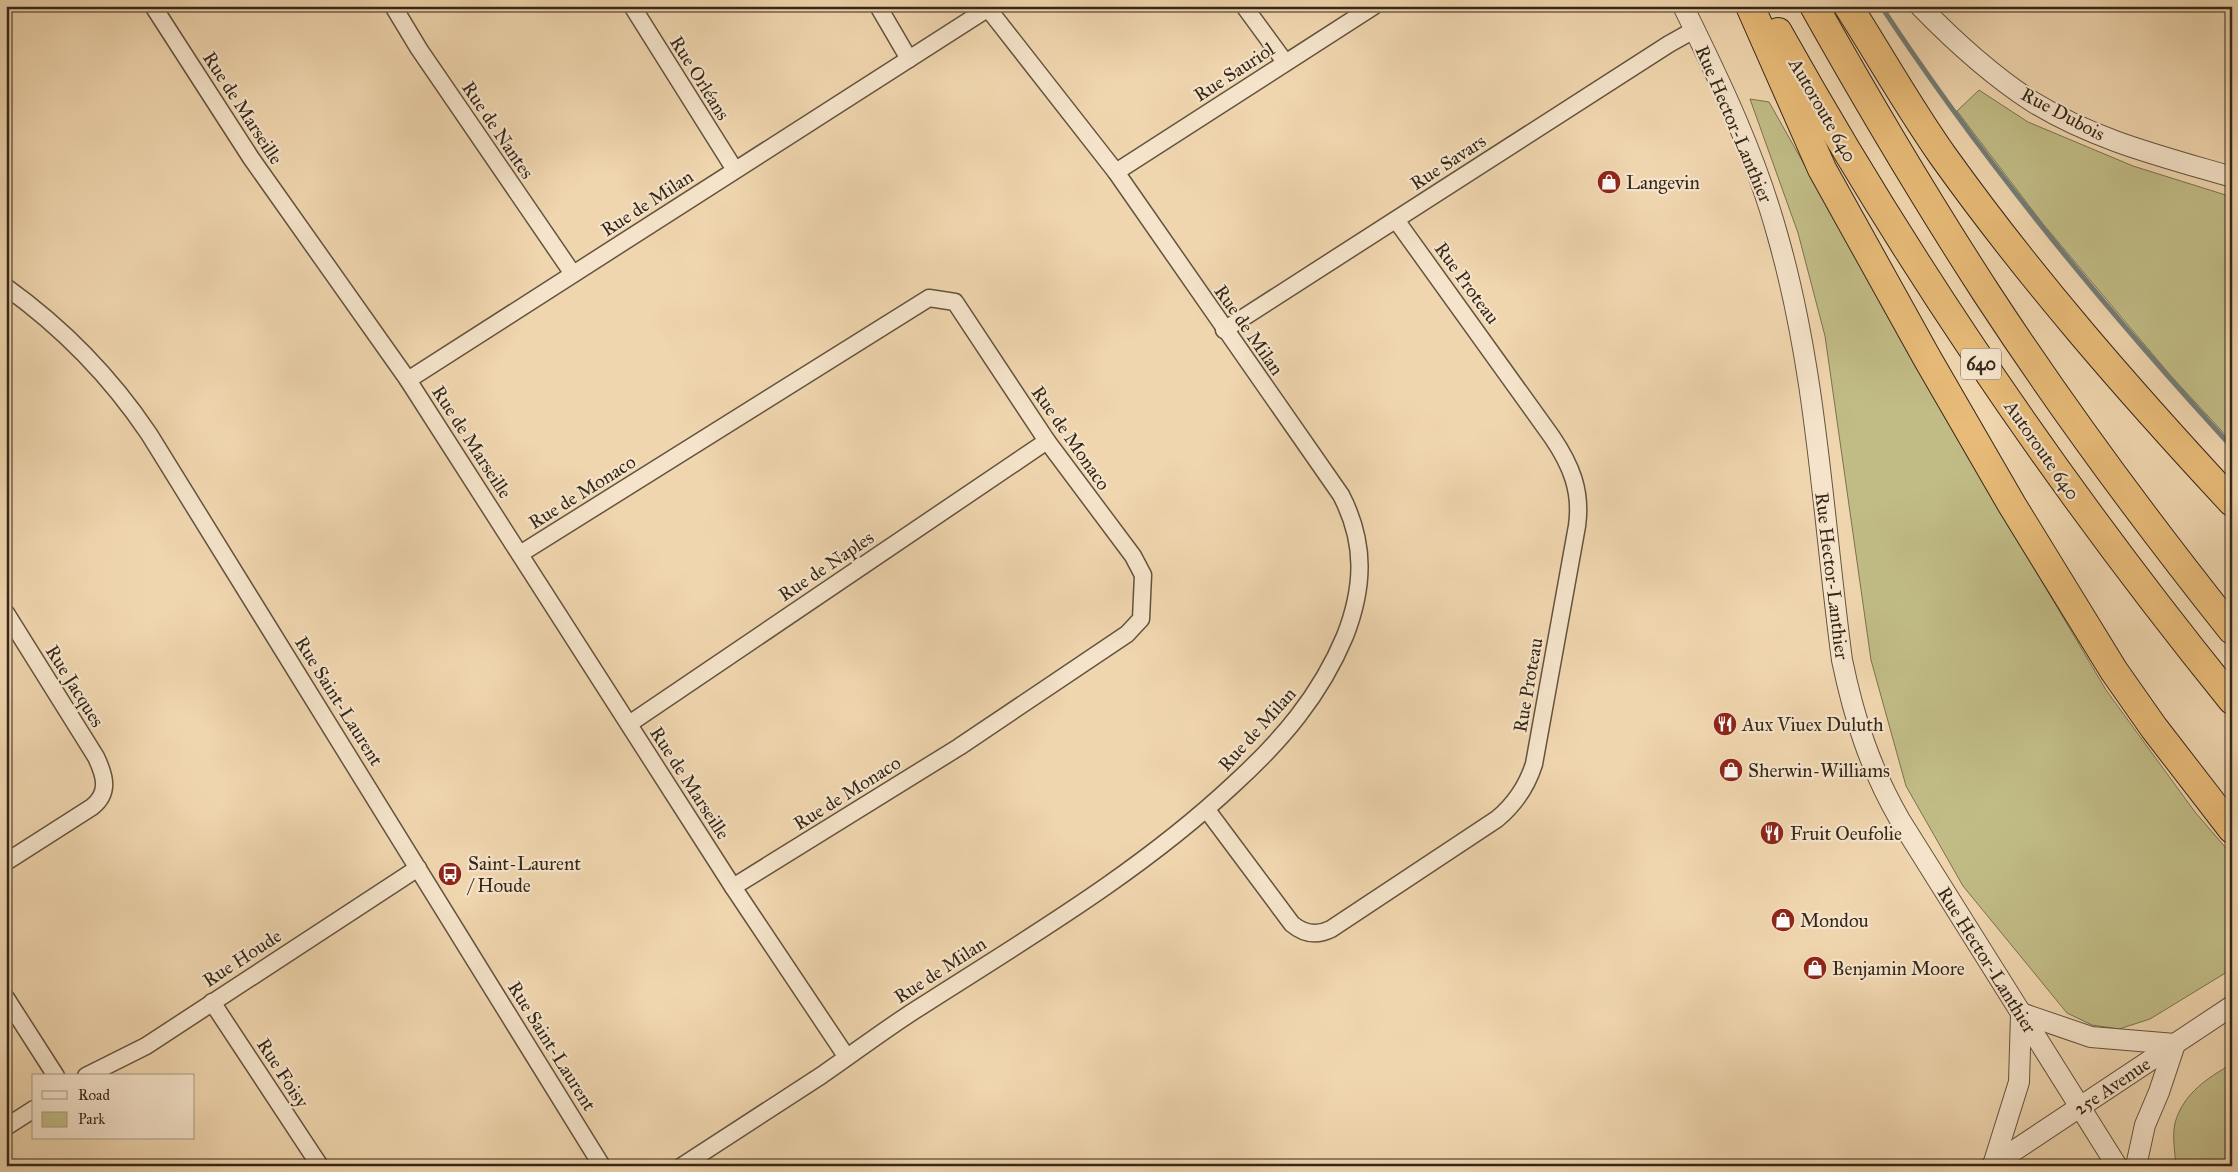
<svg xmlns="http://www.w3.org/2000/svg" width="2238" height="1172" font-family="'IM FELL Great Primer',serif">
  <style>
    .green { fill: #c1bc86; stroke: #7b7250 }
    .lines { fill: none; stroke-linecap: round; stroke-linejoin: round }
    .stream { stroke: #747d77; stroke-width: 5 }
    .minor-casing { stroke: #64533e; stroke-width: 19 }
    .tertiary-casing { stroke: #64533e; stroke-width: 22 }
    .motorway-casing { stroke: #352719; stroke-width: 30 }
    .minor { stroke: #f5e4cb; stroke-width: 16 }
    .tertiary { stroke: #f5e4cb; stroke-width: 20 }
    .motorway { stroke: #e8bb78; stroke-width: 28 }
    .labels { text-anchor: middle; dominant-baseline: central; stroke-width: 4.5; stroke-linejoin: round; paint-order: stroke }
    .shield { fill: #f5e4cb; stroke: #6f604e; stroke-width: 1 }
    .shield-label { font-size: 18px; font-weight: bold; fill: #352719 }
    .street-label { font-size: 19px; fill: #352719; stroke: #f5e4cb }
    .poi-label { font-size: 19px; fill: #352719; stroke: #f5e4cb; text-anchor: start }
  </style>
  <rect width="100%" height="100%" fill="#f0d6af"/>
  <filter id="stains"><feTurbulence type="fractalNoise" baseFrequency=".004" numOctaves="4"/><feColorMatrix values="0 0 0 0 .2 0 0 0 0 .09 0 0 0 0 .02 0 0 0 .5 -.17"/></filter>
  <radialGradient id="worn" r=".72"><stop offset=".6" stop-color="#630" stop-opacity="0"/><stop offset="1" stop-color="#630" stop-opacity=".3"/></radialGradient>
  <g class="green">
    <path d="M 1979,90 L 2028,122 L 2133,166 L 2232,197 L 2232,442 L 2171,376 L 2043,224 L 1957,111 Z"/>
    <path d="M 1750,99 L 1769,102 L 1988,490 L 2106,690 L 2195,812 L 2232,855 L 2232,969 L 2150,1019 L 2119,1029 L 2092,1025 L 2067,1013 L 1963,886 L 1906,786 L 1871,660 L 1825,336 L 1798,233 Z"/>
    <path d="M 2232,1064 L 2232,1166 L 2176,1166 C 2175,1153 2172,1136 2175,1123 C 2183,1094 2207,1078 2232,1064 Z"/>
  </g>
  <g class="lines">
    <path class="stream" d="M 1881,6 C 1984,163 2105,309 2232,447"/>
    <g class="minor-casing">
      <g id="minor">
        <path d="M 153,6 L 251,158 L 408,380 L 733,887 L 846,1056"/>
        <path d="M 393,6 L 419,49 L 573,274"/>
        <path d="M 632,6 L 735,170"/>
        <path d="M 878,6 L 909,59"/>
        <path d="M 1244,6 L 1285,62"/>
        <path d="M 1116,172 L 1374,6"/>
        <path d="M 6,287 C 63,328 110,376 149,434 L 602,1166"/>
        <path d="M 1224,330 L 1669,44 L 1694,30"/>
        <path d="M 408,380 L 987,9"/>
        <path d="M 520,554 L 929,298 L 955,302 L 1047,441 L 1133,556 L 1143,575 L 1141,619 L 1127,634 L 959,747 L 733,887"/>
        <path d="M 6,613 L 96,757 C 105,776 110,793 92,807 L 6,862"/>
        <path d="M 629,724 L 1047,441"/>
        <path d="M 1207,810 L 1292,924 C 1304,934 1317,936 1331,929 L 1497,819 C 1515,804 1527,786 1534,764 L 1577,526 C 1582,491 1571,465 1552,437 L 1396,220"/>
        <path d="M 6,998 L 56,1076"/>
        <path d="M 212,1002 L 320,1166"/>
        <path d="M 86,1076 L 146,1046 L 418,868"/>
        <path d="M 6,1127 L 34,1109"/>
        <path d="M 682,1166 C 728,1136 775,1106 822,1075 C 854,1053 884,1030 917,1009 C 1026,939 1139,873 1234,784 C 1281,741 1320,696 1345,636 C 1364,587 1366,543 1341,495 L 1116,172 L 986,6"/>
      </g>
    </g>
    <g class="tertiary-casing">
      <g id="tertiary">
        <path d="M 1683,6 C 1720,81 1756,156 1778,237 C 1817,374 1823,519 1842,660 C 1854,718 1870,768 1900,820 L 2117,1166"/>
        <path d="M 1920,6 C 1955,42 1991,75 2033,102 C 2094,140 2164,157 2232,177"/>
        <path d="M 2021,1013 L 2091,1037 L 2175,1044"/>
        <path d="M 1993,1165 L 2019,1082 L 2021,1014"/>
        <path d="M 1991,1166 L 2232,1006"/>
        <path d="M 2136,1166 L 2145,1125 L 2159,1092 L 2175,1044"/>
      </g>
    </g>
    <g class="motorway-casing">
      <g id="motorway">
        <path d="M 1750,6 L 1822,169 L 1927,358 L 2012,505 L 2114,671 L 2154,728 L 2232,829"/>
        <path d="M 1814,6 C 1869,104 1926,200 1987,294 C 2063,410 2146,522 2232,630"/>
        <path d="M 1848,6 C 1880,56 1909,108 1943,156 C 2031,279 2129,391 2232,502"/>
        <path d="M 1778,32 C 1910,268 2062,490 2232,700"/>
      </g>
    </g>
    <use href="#minor" class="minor"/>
    <use href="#tertiary" class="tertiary"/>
    <use href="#motorway" class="motorway"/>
  </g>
  <defs>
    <g id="shop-disc" transform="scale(1.25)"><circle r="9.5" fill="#8f2418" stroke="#f5e4cb"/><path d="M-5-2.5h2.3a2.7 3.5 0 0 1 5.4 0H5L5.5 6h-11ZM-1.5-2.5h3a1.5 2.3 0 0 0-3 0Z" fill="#fff"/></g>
    <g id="restaurant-disc" transform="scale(1.25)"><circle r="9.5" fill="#8f2418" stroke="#f5e4cb"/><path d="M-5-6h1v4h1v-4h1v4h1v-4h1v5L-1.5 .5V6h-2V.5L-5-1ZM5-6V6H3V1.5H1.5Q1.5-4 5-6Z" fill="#fff"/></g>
    <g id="bus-disc" transform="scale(1.25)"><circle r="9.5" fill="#8f2418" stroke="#f5e4cb"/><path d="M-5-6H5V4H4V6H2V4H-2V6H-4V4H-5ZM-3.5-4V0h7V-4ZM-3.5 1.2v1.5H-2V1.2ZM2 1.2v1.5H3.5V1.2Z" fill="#fff"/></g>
  </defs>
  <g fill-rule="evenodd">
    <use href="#shop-disc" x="1609" y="182"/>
    <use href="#restaurant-disc" x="1725" y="724"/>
    <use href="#shop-disc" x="1731" y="770"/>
    <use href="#restaurant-disc" x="1772" y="833"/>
    <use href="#bus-disc" x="450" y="874"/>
    <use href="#shop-disc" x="1783" y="920"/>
    <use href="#shop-disc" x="1815" y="968"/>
  </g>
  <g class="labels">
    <rect class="shield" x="1961" y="348.5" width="40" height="31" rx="4"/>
    <g class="shield-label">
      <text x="1981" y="364">640</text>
    </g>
    <g class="street-label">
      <text transform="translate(1234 72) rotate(-33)">Rue Sauriol</text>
      <text transform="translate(700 78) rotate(58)">Rue Orléans</text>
      <text transform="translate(243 108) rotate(57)">Rue de Marseille</text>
      <text transform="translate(1823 110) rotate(60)">Autoroute 640</text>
      <text transform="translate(2063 114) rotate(28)">Rue Dubois</text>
      <text transform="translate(1734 124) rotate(67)">Rue Hector-Lanthier</text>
      <text transform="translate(498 130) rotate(56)">Rue de Nantes</text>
      <text transform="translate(1448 162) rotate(-33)">Rue Savars</text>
      <text transform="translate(647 203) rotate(-33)">Rue de Milan</text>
      <text transform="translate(1467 283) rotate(54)">Rue Proteau</text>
      <text transform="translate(1249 330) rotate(55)">Rue de Milan</text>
      <text transform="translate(1071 438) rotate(55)">Rue de Monaco</text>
      <text transform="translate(472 442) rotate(57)">Rue de Marseille</text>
      <text transform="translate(2042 450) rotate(55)">Autoroute 640</text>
      <text transform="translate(582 492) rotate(-32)">Rue de Monaco</text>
      <text transform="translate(826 566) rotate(-34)">Rue de Naples</text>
      <text transform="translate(1832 576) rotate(83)">Rue Hector-Lanthier</text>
      <text transform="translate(1528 685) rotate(-80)">Rue Proteau</text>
      <text transform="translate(75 686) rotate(58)">Rue Jacques</text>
      <text transform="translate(339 701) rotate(58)">Rue Saint-Laurent</text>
      <text transform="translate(1257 729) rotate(-48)">Rue de Milan</text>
      <text transform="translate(690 783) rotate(57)">Rue de Marseille</text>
      <text transform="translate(847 793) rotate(-32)">Rue de Monaco</text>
      <text transform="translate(242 958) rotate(-33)">Rue Houde</text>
      <text transform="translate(1987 960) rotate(58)">Rue Hector-Lanthier</text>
      <text transform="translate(940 970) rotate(-33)">Rue de Milan</text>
      <text transform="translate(552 1046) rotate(58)">Rue Saint-Laurent</text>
      <text transform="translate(283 1073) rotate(57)">Rue Foisy</text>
      <text transform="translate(2112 1086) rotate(-34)">25e Avenue</text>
    </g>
    <g class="poi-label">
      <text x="1626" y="182">Langevin</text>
      <text x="1742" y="724">Aux Viuex Duluth</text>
      <text x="1748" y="770">Sherwin-Williams</text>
      <text x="1790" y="833">Fruit Oeufolie</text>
      <text x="468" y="863">Saint-Laurent<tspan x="468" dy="22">/ Houde</tspan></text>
      <text x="1800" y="920">Mondou</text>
      <text x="1832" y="968">Benjamin Moore</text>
    </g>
  </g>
  <rect width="2238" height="1172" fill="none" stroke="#f0d6af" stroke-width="25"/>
  <rect x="8" y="8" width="2223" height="1157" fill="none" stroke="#352719" stroke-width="2.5"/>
  <rect x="12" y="12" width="2213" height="1147" fill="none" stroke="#352719"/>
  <rect x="32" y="1074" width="162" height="65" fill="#f5e4cb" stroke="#a89884"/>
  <rect x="42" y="1091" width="25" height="8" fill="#f5e4cb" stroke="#a89884"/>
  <text x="78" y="1100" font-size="15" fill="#352719">Road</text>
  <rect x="42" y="1112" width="25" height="15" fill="#c1bc86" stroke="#a89884"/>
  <text x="78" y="1124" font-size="15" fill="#352719">Park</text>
  <rect width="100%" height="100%" filter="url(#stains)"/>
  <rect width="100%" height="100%" fill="url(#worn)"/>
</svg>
